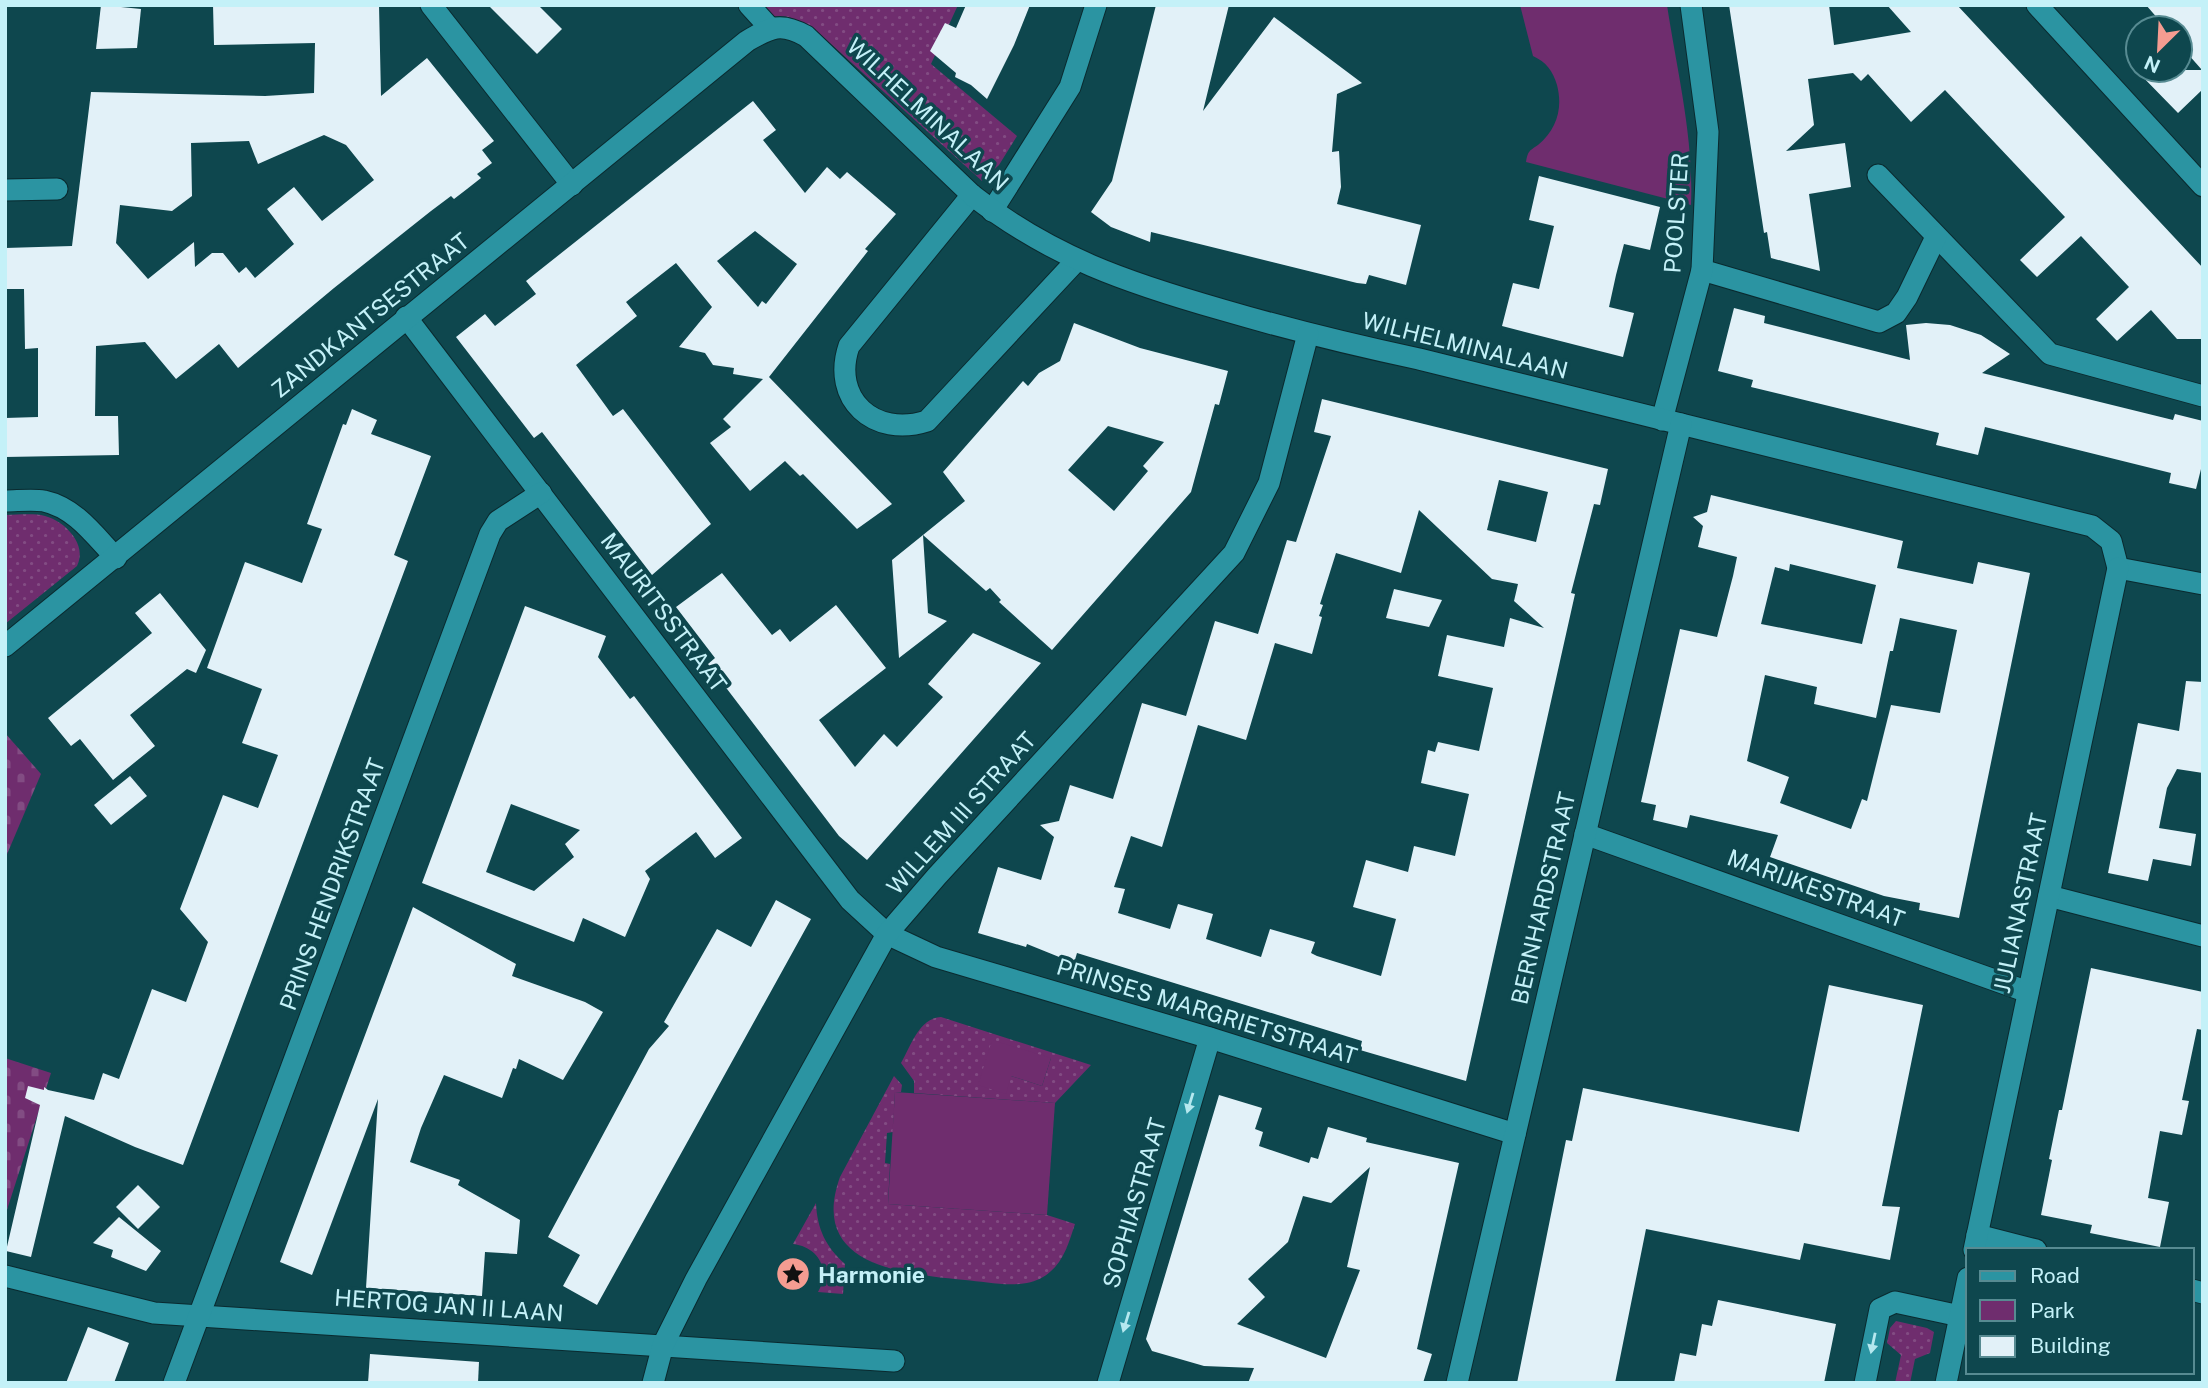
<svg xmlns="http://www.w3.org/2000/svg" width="2208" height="1388" font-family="'Public Sans',sans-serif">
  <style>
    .grass { fill: url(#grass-dots); fill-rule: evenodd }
    .cemetery { fill: url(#cemetery-stones) }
    .park { fill: #6f2d6e }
    .building { fill: #e2f1f8; fill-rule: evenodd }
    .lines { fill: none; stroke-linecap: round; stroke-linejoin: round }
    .minor-casing { stroke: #0a2a2f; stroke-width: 23 }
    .minor { stroke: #2b94a2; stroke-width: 21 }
    .oneway { fill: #b5e8ef }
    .labels { text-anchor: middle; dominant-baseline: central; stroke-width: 7; stroke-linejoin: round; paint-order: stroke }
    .street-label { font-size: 23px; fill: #c4f1f8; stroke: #0e474e }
    .poi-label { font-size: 23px; font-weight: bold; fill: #c4f1f8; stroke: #0e474e; text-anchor: start }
  </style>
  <defs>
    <pattern id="grass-dots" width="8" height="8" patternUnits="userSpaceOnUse" patternTransform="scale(1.75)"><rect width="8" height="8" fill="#6f2d6e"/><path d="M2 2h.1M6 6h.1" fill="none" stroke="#824c83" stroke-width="1.8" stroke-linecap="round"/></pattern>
    <pattern id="cemetery-stones" width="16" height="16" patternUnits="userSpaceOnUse" patternTransform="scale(1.75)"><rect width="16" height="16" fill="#6f2d6e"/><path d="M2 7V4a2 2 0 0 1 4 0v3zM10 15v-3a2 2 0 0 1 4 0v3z" fill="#824c83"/></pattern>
  </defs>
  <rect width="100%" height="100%" fill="#0e474e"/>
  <g class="grass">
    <path d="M 754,5 L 958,5 L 931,64 L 1017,136 L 999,165 L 982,181 L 820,34 C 805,25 790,12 772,17 Z"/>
    <path d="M 5,515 C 18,515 33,513 45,516 C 65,521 88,545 77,566 L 5,624 Z"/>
    <path d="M 941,1017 L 1091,1065 L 1055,1103 L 914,1093 L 914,1081 L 901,1063 C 911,1046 919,1018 941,1017 ZM 1051,1058 L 1042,1086 L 1011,1076 Z"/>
    <path d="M 894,1076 L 902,1085 L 901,1092 L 895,1092 L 893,1132 L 887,1133 L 885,1163 L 890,1164 L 888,1204 L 1047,1215 L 1075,1224 C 1068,1245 1063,1265 1043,1277 C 1022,1290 989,1282 965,1280 C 903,1274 808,1266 840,1177 Z"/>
    <path d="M 816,1203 C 817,1229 826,1247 845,1264 L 843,1294 L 818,1292 C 831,1269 818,1247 793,1244 Z"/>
    <path d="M 1896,1321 L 1927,1328 L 1934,1332 L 1930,1353 L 1915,1359 L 1910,1383 L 1895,1383 L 1901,1355 L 1887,1343 L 1890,1328 Z"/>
  </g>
  <g class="cemetery">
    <path d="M 5,733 L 41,774 L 5,859 Z"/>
    <path d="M 5,1058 L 51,1073 L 5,1216 Z"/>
  </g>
  <g class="park">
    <path d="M 1520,5 L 1667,5 C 1677,71 1694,138 1691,205 L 1526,162 C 1528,151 1529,151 1538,145 C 1557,129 1563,108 1557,85 C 1553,71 1546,62 1533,56 Z"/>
    <path d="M 992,1040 L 1051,1058 L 1042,1086 L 1011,1076 L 1006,1094 L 978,1085 Z"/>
    <path d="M 895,1092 L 1055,1103 L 1047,1215 L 888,1204 Z"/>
  </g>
  <g class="building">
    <path d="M 101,5 L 141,9 L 137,48 L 96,49 Z"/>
    <path d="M 213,5 L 379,5 L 381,96 L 427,58 L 494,141 L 482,150 L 492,163 L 477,174 L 481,178 L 467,189 L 454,199 L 451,196 L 431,211 L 334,288 L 238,368 L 219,344 L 176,379 L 145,342 L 96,346 L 95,416 L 118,416 L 119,455 L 5,457 L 5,418 L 38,417 L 38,348 L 25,349 L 24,289 L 5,289 L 5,248 L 72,246 L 91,92 L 265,96 L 314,93 L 315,43 L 214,45 ZM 324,135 L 346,145 L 374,180 L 322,221 L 294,187 L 267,209 L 294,244 L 255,278 L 246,267 L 239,273 L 223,253 L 212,253 L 195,267 L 194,242 L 148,279 L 116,243 L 120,205 L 172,211 L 192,196 L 191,143 L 249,141 L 258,164 Z"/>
    <path d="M 488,5 L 538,5 L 562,29 L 537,54 Z"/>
    <path d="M 966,5 L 1030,5 L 1014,45 L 987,99 L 971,85 L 955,77 L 956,73 L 930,51 L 945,23 L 956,28 Z"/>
    <path d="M 1156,5 L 1229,5 L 1203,111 L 1274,17 L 1362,83 L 1337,94 L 1332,152 L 1339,151 L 1341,187 L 1337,204 L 1421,225 L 1406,285 L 1369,275 L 1366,284 L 1357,283 L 1151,232 L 1150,242 L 1111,227 L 1091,212 L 1112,181 Z"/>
    <path d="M 1729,5 L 1829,5 L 1834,45 L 1911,32 L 1887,5 L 1957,5 L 2203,268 L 2203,339 L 2177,339 L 2151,310 L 2117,341 L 2096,319 L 2129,287 L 2081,236 L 2037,277 L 2020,260 L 2065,217 L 1945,90 L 1911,122 L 1868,74 L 1861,81 L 1853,73 L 1808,79 L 1814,125 L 1786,151 L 1845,143 L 1851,187 L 1809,194 L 1820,271 L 1771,258 L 1767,232 L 1764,233 Z"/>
    <path d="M 2146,5 L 2203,5 L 2203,89 L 2178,113 L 2136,70 L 2202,70 L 2180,45 L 2180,28 L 2166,28 Z"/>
    <path d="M 753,101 L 776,130 L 763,140 L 805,193 L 827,167 L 840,179 L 847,172 L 896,214 L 865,249 L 868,251 L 769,377 L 892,504 L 857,529 L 803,474 L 800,476 L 785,461 L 750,491 L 710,443 L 731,427 L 723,419 L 763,379 L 733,374 L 734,368 L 713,365 L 705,353 L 679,347 L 712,307 L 676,263 L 626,302 L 637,316 L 576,365 L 613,416 L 623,409 L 711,524 L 652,575 L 542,432 L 534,438 L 456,337 L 485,314 L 495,326 L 536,294 L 526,281 ZM 755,231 L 797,264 L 766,304 L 762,301 L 758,307 L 717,261 Z"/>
    <path d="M 1539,176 L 1660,207 L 1650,250 L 1624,244 L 1616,275 L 1609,307 L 1634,313 L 1623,357 L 1502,326 L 1513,283 L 1539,289 L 1554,226 L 1529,220 Z"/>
    <path d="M 1734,308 L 1765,316 L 1764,323 L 1910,360 L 1906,325 L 1926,323 L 1950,325 L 1981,335 L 2010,354 L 1982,373 L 2173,420 L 2175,414 L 2203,421 L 2203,461 L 2196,489 L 2169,483 L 2171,473 L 1985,427 L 1978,455 L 1936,445 L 1939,433 L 1751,387 L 1753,380 L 1718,371 Z"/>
    <path d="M 1074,323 L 1140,348 L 1228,371 L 1219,405 L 1215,404 L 1191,492 L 1052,650 L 999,602 L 1001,600 L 990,588 L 986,591 L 923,535 L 965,501 L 943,472 L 1023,381 L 1028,386 L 1039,373 L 1060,361 ZM 1108,426 L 1164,442 L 1143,466 L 1148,471 L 1114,511 L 1068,470 Z"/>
    <path d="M 1322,399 L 1608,469 L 1600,505 L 1594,504 L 1571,593 L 1575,594 L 1466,1081 L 1360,1050 L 1362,1041 L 1077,953 L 1074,963 L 1027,944 L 1026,947 L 978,933 L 998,867 L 1041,880 L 1054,837 L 1040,825 L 1059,821 L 1070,785 L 1113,799 L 1142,703 L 1186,716 L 1215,621 L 1258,634 L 1287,540 L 1296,542 L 1331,436 L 1314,432 ZM 1499,480 L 1548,492 L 1536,542 L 1487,530 ZM 1419,510 L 1492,579 L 1518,584 L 1514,601 L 1544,628 L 1510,618 L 1504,647 L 1447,635 L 1438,676 L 1493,688 L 1479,751 L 1438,742 L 1435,752 L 1428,750 L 1421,783 L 1469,794 L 1455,856 L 1414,846 L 1408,872 L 1366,860 L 1353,907 L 1396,919 L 1381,976 L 1317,956 L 1311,953 L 1315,942 L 1270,929 L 1261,957 L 1206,939 L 1213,914 L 1178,904 L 1170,929 L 1118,913 L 1125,889 L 1114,887 L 1131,836 L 1162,847 L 1198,725 L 1246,740 L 1275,643 L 1312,654 L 1322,617 L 1319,616 L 1323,605 L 1320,604 L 1336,553 L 1401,573 Z"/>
    <path d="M 352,409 L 377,420 L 371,434 L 431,456 L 394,555 L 408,561 L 183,1165 L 135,1147 L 65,1116 L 31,1257 L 6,1251 L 40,1105 L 25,1098 L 28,1086 L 44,1090 L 44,1087 L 48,1090 L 94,1100 L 103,1073 L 119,1079 L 152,989 L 186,1002 L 208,942 L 180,909 L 191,880 L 223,795 L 258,808 L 278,755 L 242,743 L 262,689 L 207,668 L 245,562 L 302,583 L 322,529 L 307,524 L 343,424 L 346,425 Z"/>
    <path d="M 1711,495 L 1903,541 L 1897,568 L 1973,584 L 1978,562 L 2030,573 L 1959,918 L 1919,910 L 1920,903 L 1884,896 L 1770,857 L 1778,835 L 1690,815 L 1687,828 L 1653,820 L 1656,805 L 1641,802 L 1680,629 L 1717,637 L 1733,576 L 1737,557 L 1698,547 L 1703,526 L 1693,517 L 1707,512 ZM 1790,564 L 1876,585 L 1862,644 L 1761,624 L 1775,567 L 1789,571 ZM 1900,618 L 1957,630 L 1940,713 L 1891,705 L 1867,801 L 1862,799 L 1851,829 L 1780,803 L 1789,777 L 1747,761 L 1765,675 L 1817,687 L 1814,704 L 1876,718 L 1890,651 L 1893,651 Z"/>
    <path d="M 923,535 L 928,613 L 947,621 L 899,658 L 892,560 Z"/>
    <path d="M 722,573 L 772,635 L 780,629 L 790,642 L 836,605 L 886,668 L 819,720 L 855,767 L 884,734 L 897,747 L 943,697 L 928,684 L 973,633 L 1041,663 L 867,860 L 839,836 L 708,664 L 715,658 L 676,607 Z"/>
    <path d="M 1394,589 L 1442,600 L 1429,627 L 1386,618 Z"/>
    <path d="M 160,593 L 206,650 L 196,673 L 187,669 L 130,715 L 155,746 L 113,780 L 80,739 L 71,746 L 48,718 L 152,633 L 135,613 Z"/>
    <path d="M 525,606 L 606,636 L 598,657 L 630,699 L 634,696 L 742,838 L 715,858 L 696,832 L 645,871 L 650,879 L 625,937 L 583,918 L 574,942 L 422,883 ZM 511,804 L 580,830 L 565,844 L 574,857 L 534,891 L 486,872 Z"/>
    <path d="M 2186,681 L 2203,682 L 2203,773 L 2177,769 L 2167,788 L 2159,828 L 2196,834 L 2191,866 L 2153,859 L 2148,881 L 2108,873 L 2138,723 L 2179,731 Z"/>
    <path d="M 130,776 L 147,796 L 111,825 L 94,805 Z"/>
    <path d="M 776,900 L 811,919 L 597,1305 L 563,1286 L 580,1255 L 548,1237 L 649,1049 L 669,1026 L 664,1022 L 717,929 L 751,947 Z"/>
    <path d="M 413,907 L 516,964 L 512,976 L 585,1002 L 603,1012 L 563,1080 L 519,1059 L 516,1069 L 513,1068 L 502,1098 L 444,1075 L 421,1128 L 410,1162 L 460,1180 L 458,1185 L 520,1220 L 517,1254 L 485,1252 L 482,1296 L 366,1288 L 378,1099 L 312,1275 L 280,1262 Z"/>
    <path d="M 2091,968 L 2203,992 L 2203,1030 L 2197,1029 L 2182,1100 L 2189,1101 L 2182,1135 L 2160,1131 L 2148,1198 L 2169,1202 L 2160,1247 L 2090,1233 L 2092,1225 L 2041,1215 L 2052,1160 L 2049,1159 L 2059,1110 L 2062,1110 Z"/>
    <path d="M 1829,985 L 1923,1005 L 1882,1206 L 1900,1207 L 1890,1260 L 1804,1243 L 1800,1260 L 1646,1229 L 1615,1383 L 1517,1383 L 1566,1140 L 1572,1141 L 1583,1088 L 1799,1132 Z"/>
    <path d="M 1219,1095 L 1262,1108 L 1255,1129 L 1263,1132 L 1259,1146 L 1309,1163 L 1311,1157 L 1318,1159 L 1328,1127 L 1367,1138 L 1366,1142 L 1459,1163 L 1417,1349 L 1432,1354 L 1423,1383 L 1248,1383 L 1254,1368 L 1204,1366 L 1152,1351 L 1146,1339 ZM 1370,1167 L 1347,1267 L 1360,1270 L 1326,1358 L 1237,1324 L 1265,1297 L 1248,1279 L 1288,1242 L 1303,1196 L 1331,1203 Z"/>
    <path d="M 138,1185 L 160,1207 L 138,1229 L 116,1207 Z"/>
    <path d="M 119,1217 L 161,1251 L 146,1271 L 111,1257 L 113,1250 L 93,1243 Z"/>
    <path d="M 1718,1300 L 1836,1324 L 1824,1383 L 1674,1383 L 1680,1353 L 1696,1356 L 1702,1324 L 1712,1326 Z"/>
    <path d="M 88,1327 L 129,1343 L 114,1383 L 66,1383 Z"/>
    <path d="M 370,1354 L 479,1362 L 478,1383 L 368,1383 Z"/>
  </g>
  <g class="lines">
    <g class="minor-casing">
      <g id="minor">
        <path d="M 431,5 L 572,185"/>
        <path d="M 749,5 L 770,28"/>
        <path d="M 2037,5 L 2203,186"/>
        <path d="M 1878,175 L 2050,354 L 2203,396"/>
        <path d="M 5,190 L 57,189"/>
        <path d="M 972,195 L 849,346 C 831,399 874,438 927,421 L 1076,261"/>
        <path d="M 992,211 L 1070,87 L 1096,5"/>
        <path d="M 1702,270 L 1879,322 L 1896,313 L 1907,297 L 1936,237"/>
        <path d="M 406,317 L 850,900 L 887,934 L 936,957 L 1210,1038 L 1515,1134"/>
        <path d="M 1662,420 L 1702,270 L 1708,132 L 1691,5"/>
        <path d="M 5,501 C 17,501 32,499 44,501 C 76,508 95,536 116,558"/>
        <path d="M 5,646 L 747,41 C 771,27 781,22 806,36 L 972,195 C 1051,257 1128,283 1223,310 C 1288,329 1353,345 1419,359 L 2092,526 L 2111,541 L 2118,568 L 2203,584"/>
        <path d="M 1585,834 L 2028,992"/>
        <path d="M 2049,896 L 2203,936"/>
        <path d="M 1977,1235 L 2036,1250"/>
        <path d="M 1974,1250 L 2118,568"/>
        <path d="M 5,1276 L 154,1313 L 894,1361"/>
        <path d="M 2192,1290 L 2203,1293"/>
        <path d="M 174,1383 L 490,534 L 498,521 L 541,493"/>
        <path d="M 653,1383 L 663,1345 L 696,1279 L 887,934 L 937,876 L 1234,553 L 1269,483 L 1308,334"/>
        <path d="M 1108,1383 L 1210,1038"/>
        <path d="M 1457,1383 L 1681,424"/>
        <path d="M 1865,1383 L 1880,1309 L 1895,1302 L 1960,1316"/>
        <path d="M 1946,1383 L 1968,1278"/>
      </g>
    </g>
    <use href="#minor" class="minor"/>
  </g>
  <defs><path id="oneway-solid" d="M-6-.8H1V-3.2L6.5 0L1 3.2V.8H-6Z" transform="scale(1.75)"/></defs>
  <g class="oneway">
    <use href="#oneway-solid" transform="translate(1190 1103) rotate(107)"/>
    <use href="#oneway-solid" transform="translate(1126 1322) rotate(107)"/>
    <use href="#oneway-solid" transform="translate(1873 1343) rotate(102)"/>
  </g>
  <defs>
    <g id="sight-disc" transform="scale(1.75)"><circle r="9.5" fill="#f59c91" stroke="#0e474e"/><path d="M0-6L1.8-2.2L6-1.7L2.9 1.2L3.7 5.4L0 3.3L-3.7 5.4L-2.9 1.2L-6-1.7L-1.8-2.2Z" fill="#111"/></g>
  </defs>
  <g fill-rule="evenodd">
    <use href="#sight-disc" x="793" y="1274"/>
  </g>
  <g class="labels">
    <g class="street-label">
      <text transform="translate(928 114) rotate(43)">WILHELMINALAAN</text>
      <text transform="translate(1676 213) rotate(-86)">POOLSTER</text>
      <text transform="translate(370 315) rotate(-39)">ZANDKANTSESTRAAT</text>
      <text transform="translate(1465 345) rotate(14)">WILHELMINALAAN</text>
      <text transform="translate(664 612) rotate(53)">MAURITSSTRAAT</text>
      <text transform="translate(961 813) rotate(-48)">WILLEM III STRAAT</text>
      <text transform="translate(332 884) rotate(-70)">PRINS HENDRIKSTRAAT</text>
      <text transform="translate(1816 888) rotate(20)">MARIJKESTRAAT</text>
      <text transform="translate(1543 898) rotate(-77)">BERNHARDSTRAAT</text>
      <text transform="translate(2020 903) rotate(-78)">JULIANASTRAAT</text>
      <text transform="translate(1207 1011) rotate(17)">PRINSES MARGRIETSTRAAT</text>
      <text transform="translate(1134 1203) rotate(-74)">SOPHIASTRAAT</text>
      <text transform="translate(449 1305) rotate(4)">HERTOG JAN II LAAN</text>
    </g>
    <g class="poi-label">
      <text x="818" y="1274">Harmonie</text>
    </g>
  </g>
  <rect width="2208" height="1388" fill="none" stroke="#c4f1f8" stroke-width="14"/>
  <rect x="1966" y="1248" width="228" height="126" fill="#0e474e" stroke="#578b92" stroke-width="2"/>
  <rect x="1980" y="1271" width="35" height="10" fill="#2b94a2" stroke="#578b92" stroke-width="2"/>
  <text x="2030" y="1283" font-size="21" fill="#c4f1f8">Road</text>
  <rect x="1980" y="1300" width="35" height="21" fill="#6f2d6e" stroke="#578b92" stroke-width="2"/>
  <text x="2030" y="1318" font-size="21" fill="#c4f1f8">Park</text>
  <rect x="1980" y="1336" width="35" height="21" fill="#e2f1f8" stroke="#578b92" stroke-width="2"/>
  <text x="2030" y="1353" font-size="21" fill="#c4f1f8">Building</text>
  <g transform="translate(2159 49) rotate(204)"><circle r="33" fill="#0e474e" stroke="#578b92" stroke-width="2"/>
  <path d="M0-5L12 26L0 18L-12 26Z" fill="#f59c91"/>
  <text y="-10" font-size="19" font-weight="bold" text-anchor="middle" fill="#c4f1f8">N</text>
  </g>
</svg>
